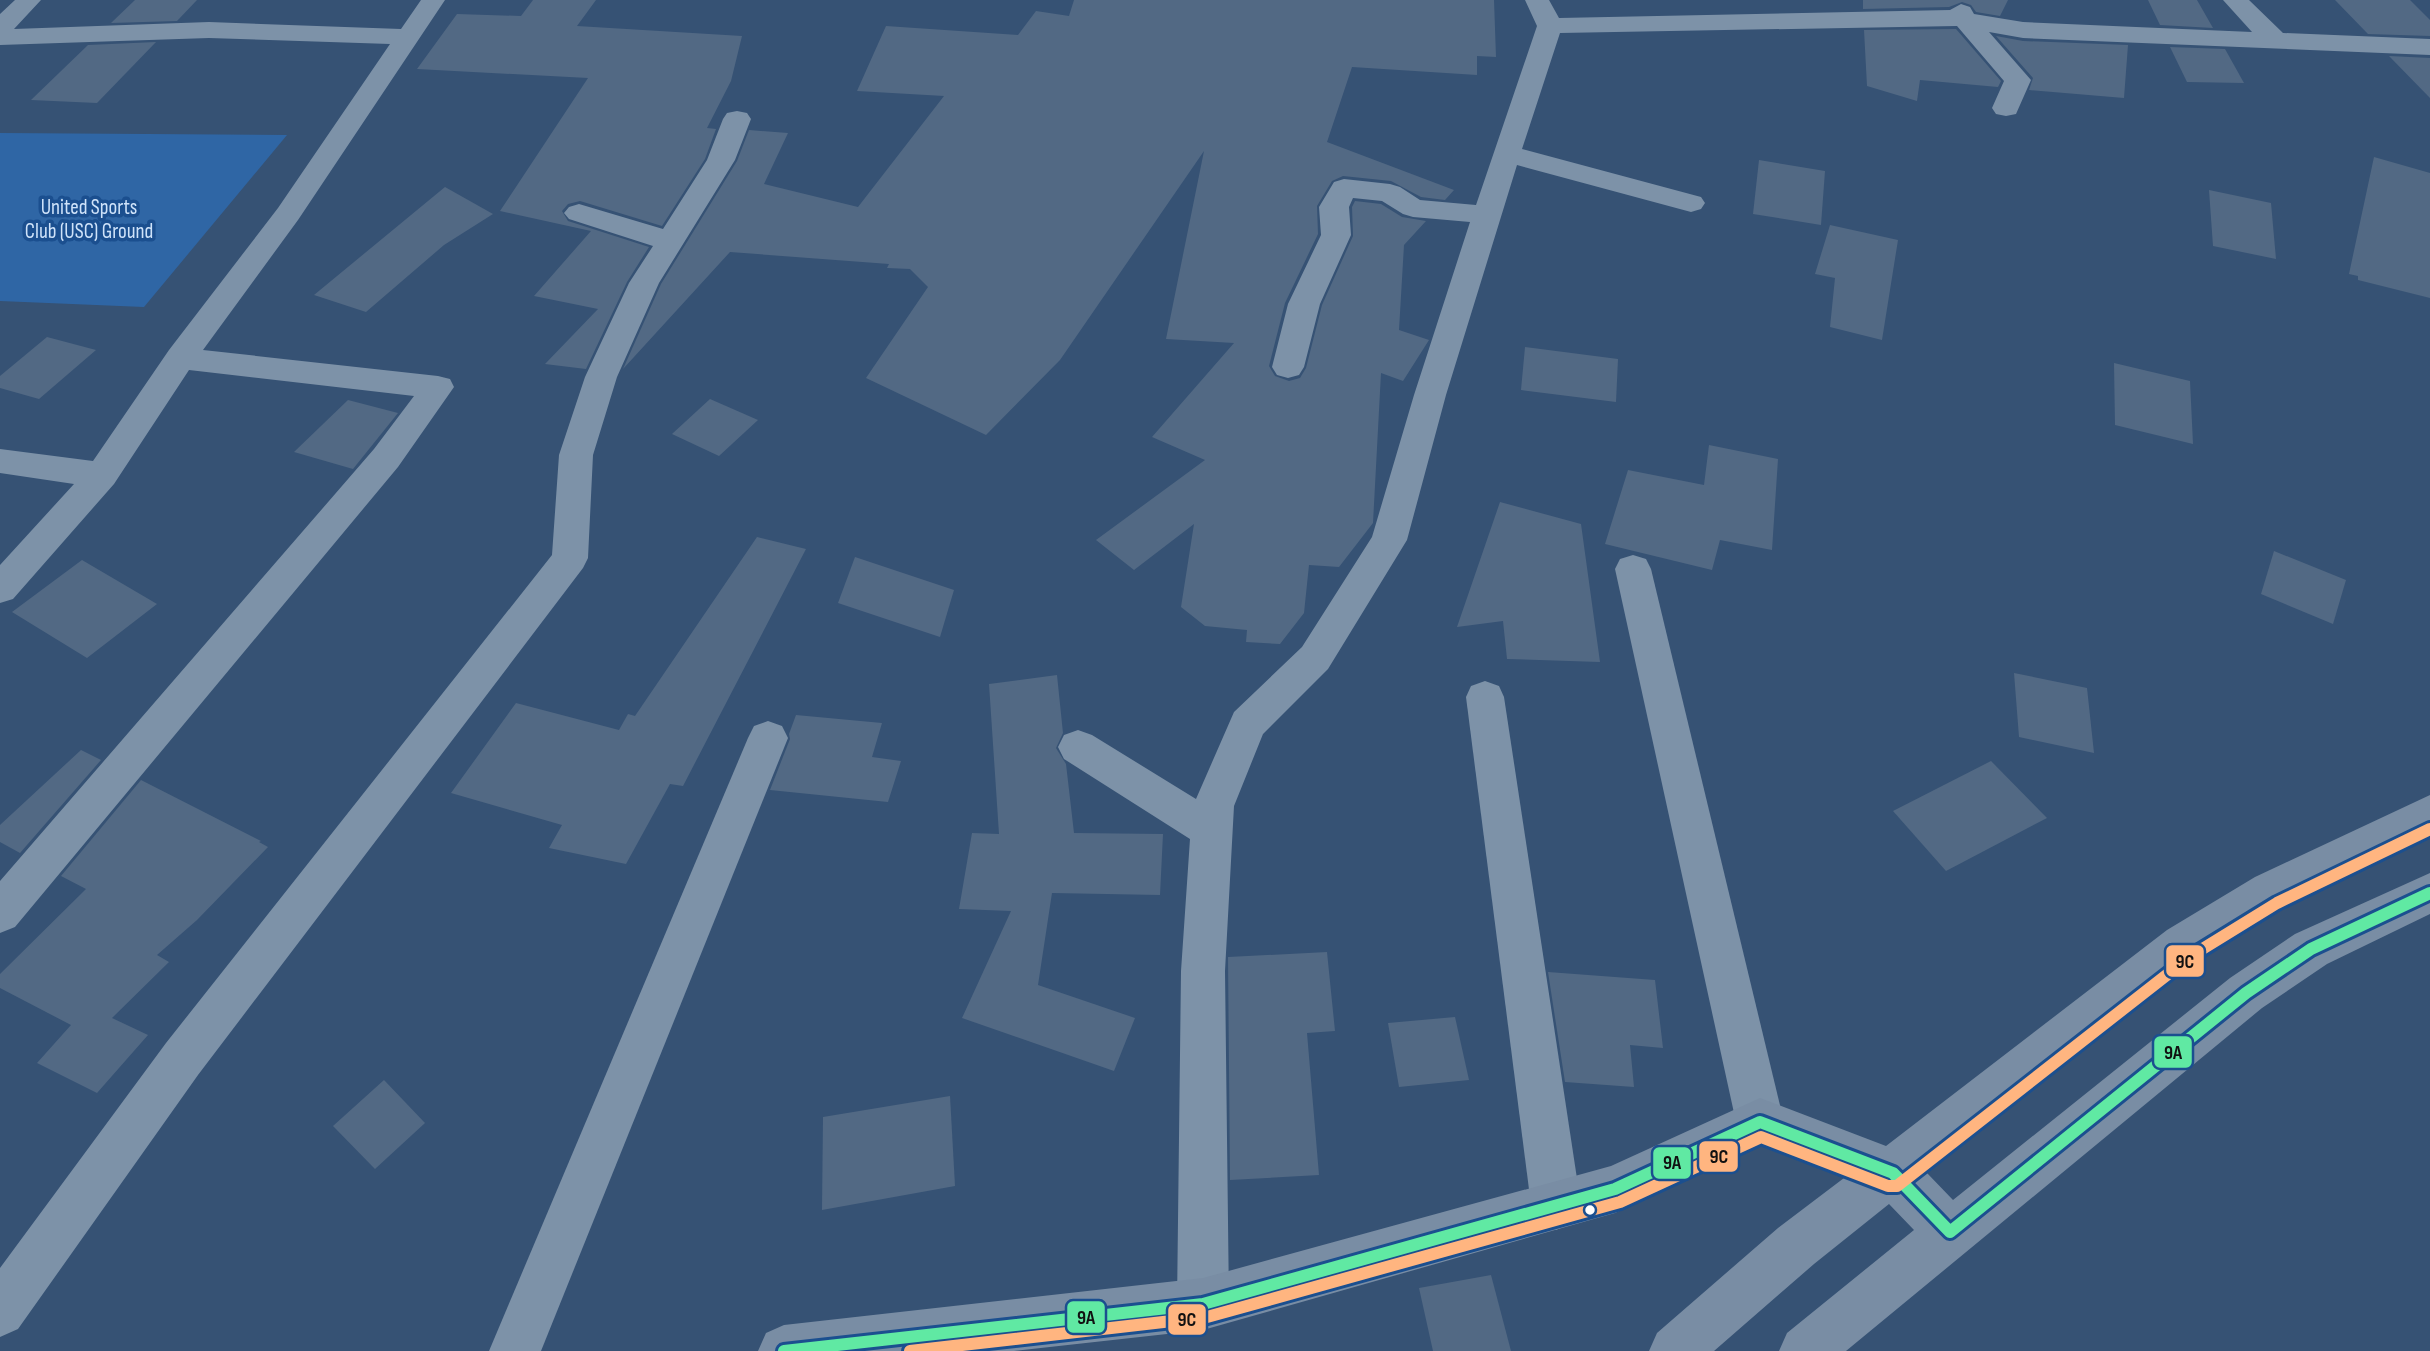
<svg xmlns="http://www.w3.org/2000/svg" width="2430" height="1351" font-family="'Sofia Sans Condensed',sans-serif">
  <style>
    .green { fill: #2f66a5 }
    .building { fill: #526984 }
    .lines { fill: none; stroke-linecap: round; stroke-linejoin: round }
    .minor { fill: #7d92a8; fill-rule: evenodd }
    .secondary { fill: #798da4; fill-rule: evenodd }
    .bus-1-casing { stroke: #1b4f8f; stroke-width: 18 }
    .bus-2-casing { stroke: #1b4f8f; stroke-width: 18 }
    .bus-1 { stroke: #60e9a3; stroke-width: 12 }
    .bus-2 { stroke: #ffb580; stroke-width: 12 }
    .bus-dot { fill: #fff; stroke: #1b4f8f; stroke-width: 2.5 }
    .labels { text-anchor: middle; dominant-baseline: central; stroke-width: 7; stroke-linejoin: round; paint-order: stroke }
    .far-park-label { font-size: 21px; fill: #cfe3fa; stroke: #1b4f8f }
    .line-badge { stroke: #1b4f8f; stroke-width: 2.5 }
    .pale-badge-label { font-size: 19px; text-anchor: middle; font-weight: bold; fill: #111 }
  </style>
  <rect width="100%" height="100%" fill="#365274"/>
  <path class="green" d="M 0,133 L 287,135 L 144,307 L 0,301 Z"/>
  <g class="building">
    <path d="M 135,0 L 197,0 L 177,21 L 111,23 Z"/>
    <path d="M 533,0 L 596,0 L 577,26 L 742,36 L 731,81 L 707,128 L 716,129 L 705,159 L 662,226 L 580,201 L 568,204 L 562,211 L 568,221 L 649,247 L 627,282 L 586,369 L 545,364 L 598,309 L 534,296 L 591,231 L 500,211 L 588,78 L 417,69 L 457,14 L 521,16 Z"/>
    <path d="M 1074,0 L 1494,0 L 1496,57 L 1477,56 L 1477,75 L 1352,67 L 1327,142 L 1454,190 L 1445,200 L 1421,197 L 1391,181 L 1343,176 L 1332,181 L 1317,206 L 1318,234 L 1285,303 L 1269,366 L 1275,376 L 1289,381 L 1300,378 L 1306,368 L 1322,305 L 1353,236 L 1352,207 L 1355,201 L 1381,204 L 1402,217 L 1426,221 L 1404,245 L 1399,330 L 1429,340 L 1403,381 L 1381,373 L 1373,523 L 1339,567 L 1309,565 L 1304,613 L 1280,644 L 1246,642 L 1247,630 L 1205,626 L 1181,607 L 1194,524 L 1134,570 L 1096,540 L 1205,460 L 1152,437 L 1234,343 L 1166,339 L 1204,151 L 1060,360 L 986,435 L 866,378 L 928,287 L 910,269 L 887,268 L 889,264 L 730,252 L 623,369 L 661,284 L 737,161 L 749,130 L 788,133 L 764,184 L 858,207 L 944,96 L 857,91 L 886,26 L 1018,35 L 1036,11 L 1069,16 Z"/>
    <path d="M 1863,0 L 2008,0 L 2000,16 L 1976,12 L 1971,5 L 1962,2 L 1949,7 L 1863,9 Z"/>
    <path d="M 2148,0 L 2197,0 L 2213,28 L 2160,25 Z"/>
    <path d="M 2335,0 L 2410,0 L 2430,20 L 2430,36 L 2368,34 Z"/>
    <path d="M 1956,29 L 2001,81 L 1998,87 L 1920,80 L 1917,101 L 1867,86 L 1864,30 Z"/>
    <path d="M 1996,36 L 2023,41 L 2128,45 L 2124,98 L 2029,90 L 2033,78 Z"/>
    <path d="M 156,42 L 97,103 L 31,100 L 88,45 Z"/>
    <path d="M 2170,47 L 2225,49 L 2244,83 L 2187,82 Z"/>
    <path d="M 2389,56 L 2430,58 L 2430,98 Z"/>
    <path d="M 2374,157 L 2430,173 L 2430,298 L 2358,280 L 2358,276 L 2349,274 Z"/>
    <path d="M 1759,160 L 1825,171 L 1821,225 L 1753,214 Z"/>
    <path d="M 445,187 L 493,214 L 444,245 L 366,312 L 314,295 Z"/>
    <path d="M 2209,190 L 2271,203 L 2276,259 L 2213,246 Z"/>
    <path d="M 1830,225 L 1898,240 L 1882,340 L 1830,327 L 1835,278 L 1815,274 Z"/>
    <path d="M 47,337 L 96,350 L 39,399 L 0,388 L 0,376 Z"/>
    <path d="M 1525,347 L 1618,359 L 1616,402 L 1521,390 Z"/>
    <path d="M 2114,363 L 2190,381 L 2193,444 L 2115,425 Z"/>
    <path d="M 710,399 L 758,420 L 719,456 L 672,434 Z"/>
    <path d="M 348,400 L 398,413 L 353,469 L 294,452 Z"/>
    <path d="M 1709,445 L 1778,459 L 1772,550 L 1720,540 L 1712,570 L 1605,544 L 1628,470 L 1704,485 Z"/>
    <path d="M 1500,502 L 1581,524 L 1600,662 L 1507,659 L 1503,621 L 1457,627 Z"/>
    <path d="M 757,537 L 806,549 L 683,786 L 670,784 L 626,864 L 549,848 L 562,825 L 451,793 L 516,703 L 619,730 L 628,714 L 635,716 Z"/>
    <path d="M 2274,551 L 2346,580 L 2333,624 L 2261,594 Z"/>
    <path d="M 855,557 L 954,590 L 940,637 L 838,603 Z"/>
    <path d="M 82,560 L 157,604 L 87,658 L 12,612 Z"/>
    <path d="M 2014,673 L 2087,688 L 2094,753 L 2019,737 Z"/>
    <path d="M 1057,675 L 1063,733 L 1056,748 L 1066,764 L 1074,833 L 1163,834 L 1160,895 L 1052,893 L 1038,985 L 1135,1018 L 1114,1071 L 962,1018 L 1011,911 L 959,909 L 972,833 L 999,834 L 989,684 Z"/>
    <path d="M 796,715 L 882,723 L 872,757 L 901,761 L 888,802 L 770,790 L 790,739 L 789,734 Z"/>
    <path d="M 81,750 L 101,760 L 20,853 L 0,842 L 0,825 Z"/>
    <path d="M 1991,761 L 2047,818 L 1946,871 L 1893,811 Z"/>
    <path d="M 141,780 L 261,841 L 259,842 L 268,847 L 197,920 L 157,955 L 169,962 L 112,1018 L 148,1035 L 97,1093 L 37,1063 L 71,1025 L 0,988 L 0,974 L 86,889 L 61,876 Z"/>
    <path d="M 1327,952 L 1335,1031 L 1307,1033 L 1319,1175 L 1230,1180 L 1228,957 Z"/>
    <path d="M 1548,972 L 1655,980 L 1663,1048 L 1630,1045 L 1634,1087 L 1565,1082 Z"/>
    <path d="M 1455,1017 L 1469,1080 L 1399,1087 L 1388,1023 Z"/>
    <path d="M 384,1080 L 425,1123 L 375,1169 L 333,1126 Z"/>
    <path d="M 950,1096 L 955,1186 L 822,1210 L 823,1117 Z"/>
    <path d="M 1491,1275 L 1511,1351 L 1433,1351 L 1419,1288 Z"/>
  </g>
  <g class="lines">
    <g class="minor">
      <path d="M 15,0 L 41,0 L 14,29 L 209,22 L 401,29 L 421,0 L 445,0 L 298,220 L 203,350 L 438,376 L 450,379 L 454,387 L 398,467 L 15,927 L 0,933 L 0,881 L 374,449 L 414,396 L 189,370 L 114,484 L 13,599 L 0,603 L 0,565 L 74,484 L 0,473 L 0,449 L 93,461 L 169,350 L 278,208 L 390,44 L 209,38 L 0,45 L 0,14 Z"/>
      <path d="M 1525,0 L 1549,0 L 1559,18 L 1950,10 L 1961,4 L 1970,7 L 1974,14 L 2023,22 L 2252,32 L 2223,0 L 2249,0 L 2283,33 L 2430,39 L 2430,55 L 2023,38 L 1989,32 L 2031,80 L 2016,114 L 2006,116 L 1996,114 L 1992,108 L 2004,81 L 1957,26 L 1560,33 L 1522,149 L 1701,197 L 1705,203 L 1701,209 L 1691,212 L 1517,165 L 1446,395 L 1407,540 L 1328,669 L 1263,734 L 1234,806 L 1225,971 L 1229,1304 L 1221,1322 L 1203,1330 L 1185,1322 L 1177,1304 L 1181,971 L 1190,839 L 1064,759 L 1058,747 L 1064,735 L 1078,730 L 1092,735 L 1196,799 L 1234,712 L 1302,647 L 1372,537 L 1414,395 L 1470,222 L 1413,217 L 1403,214 L 1382,201 L 1353,198 L 1349,207 L 1351,235 L 1320,304 L 1304,367 L 1299,375 L 1288,378 L 1277,375 L 1272,367 L 1288,304 L 1321,235 L 1319,207 L 1334,182 L 1344,179 L 1390,184 L 1400,187 L 1420,200 L 1476,205 L 1537,26 Z"/>
      <path d="M 737,111 L 747,113 L 751,119 L 735,160 L 659,283 L 617,377 L 593,455 L 588,558 L 583,568 L 198,1075 L 18,1329 L 0,1337 L 0,1268 L 166,1043 L 552,555 L 559,455 L 585,377 L 629,283 L 653,246 L 569,219 L 564,213 L 569,207 L 579,204 L 663,229 L 707,160 L 723,119 L 727,113 Z"/>
      <path d="M 1633,555 L 1646,559 L 1651,569 L 1784,1122 L 1777,1139 L 1760,1146 L 1743,1139 L 1736,1122 L 1615,569 L 1620,559 Z"/>
      <path d="M 1485,681 L 1499,686 L 1504,697 L 1581,1205 L 1573,1222 L 1556,1230 L 1539,1222 L 1531,1205 L 1466,697 L 1471,686 Z"/>
      <path d="M 768,721 L 782,726 L 788,738 L 541,1351 L 489,1351 L 748,738 L 754,726 Z"/>
    </g>
    <path class="secondary" d="M 2430,795 L 2430,833 L 2285,905 L 2199,958 L 1927,1173 L 1953,1200 L 2230,978 L 2295,934 L 2430,873 L 2430,914 L 2327,964 L 2262,1008 L 1846,1351 L 1779,1351 L 1787,1333 L 1914,1230 L 1889,1204 L 1814,1264 L 1714,1351 L 1649,1351 L 1657,1333 L 1778,1228 L 1844,1178 L 1761,1146 L 1615,1213 L 1203,1330 L 1014,1351 L 758,1351 L 766,1333 L 784,1325 L 1203,1278 L 1611,1166 L 1760,1098 L 1886,1146 L 2167,930 L 2255,877 Z"/>
    <g class="bus-1-casing">
      <path id="bus-1" d="M 784,1351 L 1203,1304 L 1615,1189 L 1760,1122 L 1893,1173 L 1950,1232 L 2246,993 L 2311,949 L 2430,893"/>
    </g>
    <g class="bus-2-casing">
      <path id="bus-2" d="M 910,1351 L 1207,1317 L 1620,1202 L 1761,1137 L 1888,1186 L 1897,1186 L 2191,956 L 2277,903 L 2430,829"/>
    </g>
    <use href="#bus-1" class="bus-1"/>
    <use href="#bus-2" class="bus-2"/>
  </g>
  <circle class="bus-dot" cx="1590" cy="1210" r="6"/>
  <g class="labels">
    <g class="far-park-label">
      <text x="89" y="207">United Sports<tspan x="89" dy="24">Club (USC) Ground</tspan></text>
    </g>
  </g>
  <g class="line-badge">
    <rect x="2165" y="944" width="40" height="34" rx="7" fill="#ffb580"/>
    <rect x="2153" y="1035" width="40" height="34" rx="7" fill="#60e9a3"/>
    <rect x="1698" y="1140" width="41" height="33" rx="7" fill="#ffb580"/>
    <rect x="1652" y="1146" width="40" height="34" rx="7" fill="#60e9a3"/>
    <rect x="1066" y="1300" width="40" height="34" rx="7" fill="#60e9a3"/>
    <rect x="1167" y="1303" width="40" height="33" rx="7" fill="#ffb580"/>
  </g>
  <g class="pale-badge-label">
    <text x="2185" y="968">9C</text>
    <text x="2173" y="1059">9A</text>
    <text x="1719" y="1163">9C</text>
    <text x="1672" y="1169">9A</text>
    <text x="1086" y="1324">9A</text>
    <text x="1187" y="1326">9C</text>
  </g>
</svg>
